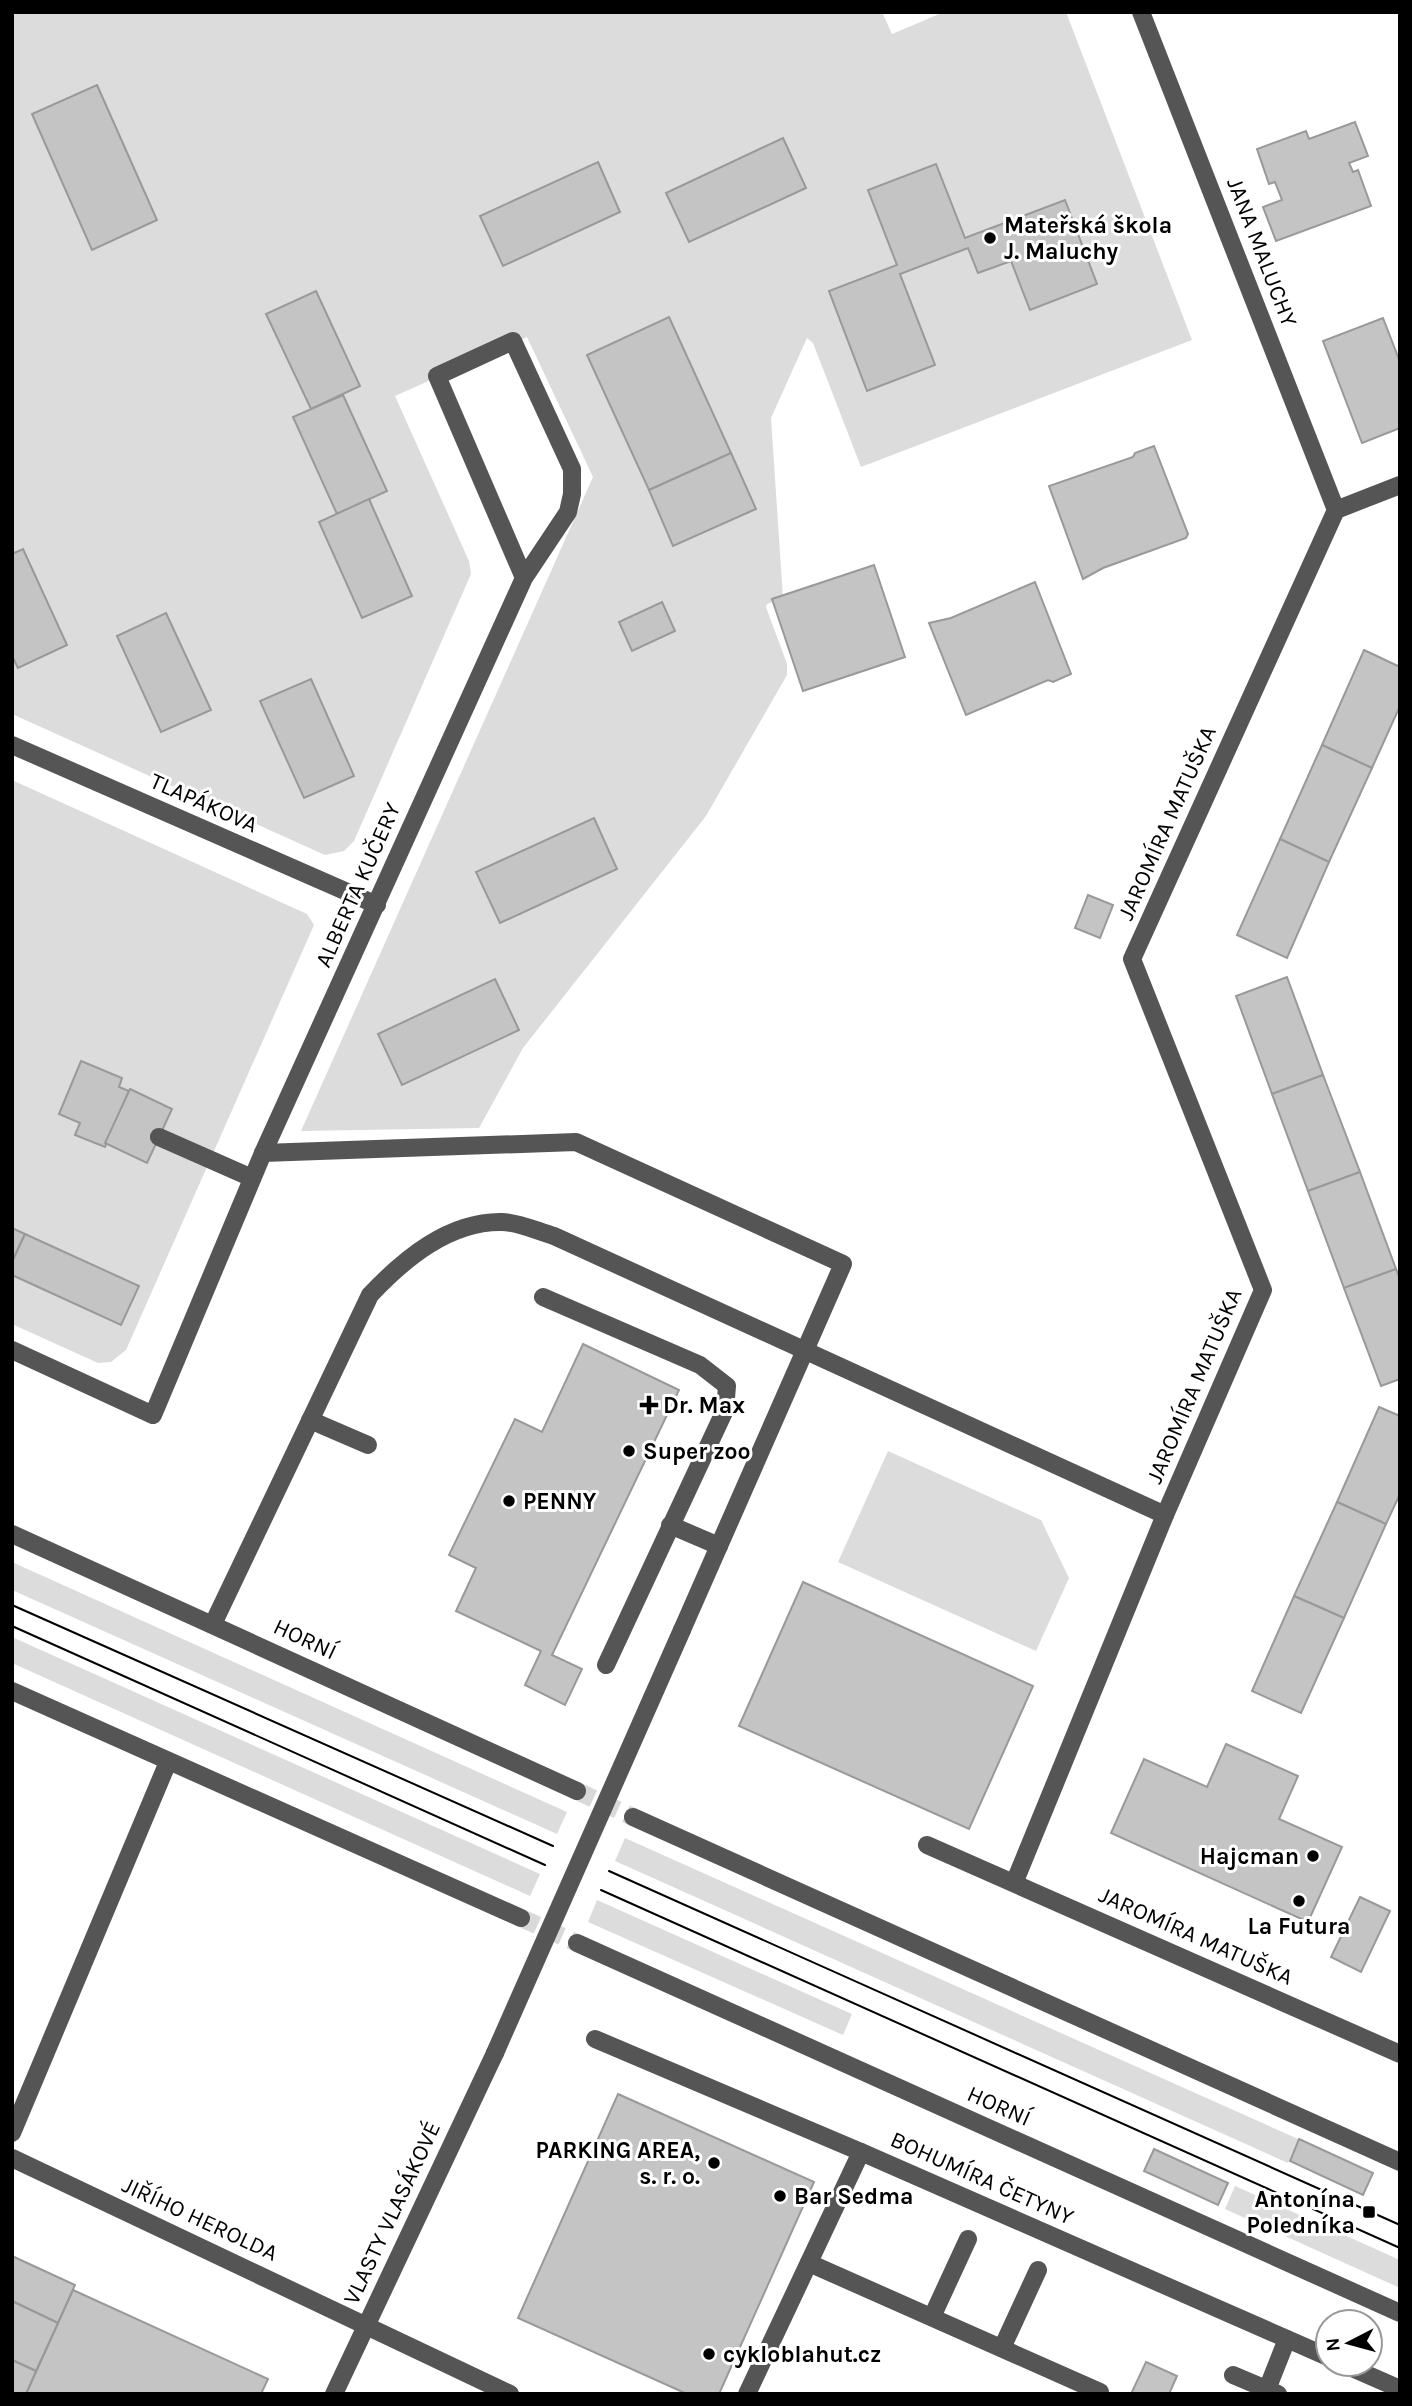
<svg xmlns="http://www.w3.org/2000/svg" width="1412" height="2406" font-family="Karla,sans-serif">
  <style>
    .green { fill: #dcdcdc }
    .building { fill: #c4c4c4; stroke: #999; stroke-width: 2 }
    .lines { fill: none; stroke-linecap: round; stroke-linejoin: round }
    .minor-tunnel { stroke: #d9d9d9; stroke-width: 18; stroke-dasharray: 18 9; stroke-linecap: butt }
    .minor { stroke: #555; stroke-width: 18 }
    .tram { stroke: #000; stroke-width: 2 }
    .minor-bridge { stroke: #555; stroke-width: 18 }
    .poi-dot { fill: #000; stroke: #fff; stroke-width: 2.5 }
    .labels { text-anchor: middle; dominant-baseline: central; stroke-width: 6; stroke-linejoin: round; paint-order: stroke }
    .poi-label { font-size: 23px; font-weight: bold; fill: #000; stroke: #fff; text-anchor: start }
    .street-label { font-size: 23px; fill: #000; stroke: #fff }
  </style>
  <rect width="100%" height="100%" fill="#fff"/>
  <g class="green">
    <path d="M 12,12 L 882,12 L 892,34 L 944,12 L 1066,12 L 1192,340 L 861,467 L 813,343 L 807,338 L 771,418 L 783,598 L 767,604 L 766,607 L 787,664 L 787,675 L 706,816 L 523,1048 L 479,1128 L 301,1131 L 593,477 L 527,337 L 395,396 L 469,561 L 471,574 L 354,841 L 344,851 L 325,855 L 12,714 Z"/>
    <path d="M 12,780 L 307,914 L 314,925 L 126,1350 L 111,1362 L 98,1363 L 12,1324 Z"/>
    <path d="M 888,1451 L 1041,1520 L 1069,1578 L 1036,1651 L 838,1562 Z"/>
    <path d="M 12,1562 L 567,1812 L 557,1834 L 12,1590 Z"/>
    <path d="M 12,1637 L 540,1874 L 530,1896 L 12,1663 Z"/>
    <path d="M 625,1838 L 1298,2139 L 1288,2163 L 615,1861 Z"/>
    <path d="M 597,1900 L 852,2014 L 843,2035 L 588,1922 Z"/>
    <path d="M 1235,2186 L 1400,2260 L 1400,2288 L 1225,2209 Z"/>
  </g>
  <g class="building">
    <path d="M 97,85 L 157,220 L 92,250 L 32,114 Z"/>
    <path d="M 1355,122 L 1368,156 L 1349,163 L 1353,172 L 1358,170 L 1371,206 L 1276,241 L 1263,207 L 1282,200 L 1275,182 L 1269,184 L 1257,149 L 1306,131 L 1309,139 Z"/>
    <path d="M 783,138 L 806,188 L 689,242 L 666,193 Z"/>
    <path d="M 598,162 L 620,212 L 503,266 L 480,216 Z"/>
    <path d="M 936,164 L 965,238 L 1065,200 L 1097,284 L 1030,310 L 1011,261 L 978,273 L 968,248 L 900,274 L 935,365 L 867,391 L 829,291 L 897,265 L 868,190 Z"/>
    <path d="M 316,291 L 360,386 L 311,409 L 266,314 Z"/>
    <path d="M 669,317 L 731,453 L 649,490 L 587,355 Z"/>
    <path d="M 1383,318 L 1400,362 L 1400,428 L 1362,443 L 1323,341 Z"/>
    <path d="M 343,395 L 387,491 L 337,514 L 293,417 Z"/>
    <path d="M 1154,446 L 1188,534 L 1186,538 L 1103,568 L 1083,579 L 1049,486 L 1133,457 L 1135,453 Z"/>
    <path d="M 731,453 L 756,509 L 673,546 L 649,490 Z"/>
    <path d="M 369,499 L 412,596 L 362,618 L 319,522 Z"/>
    <path d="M 23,549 L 67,645 L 18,668 L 12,656 L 12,554 Z"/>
    <path d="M 874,565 L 905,657 L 803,691 L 772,599 Z"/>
    <path d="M 1035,582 L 1071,674 L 1053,682 L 1048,680 L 966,715 L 929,623 L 951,618 Z"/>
    <path d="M 662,602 L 675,631 L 632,651 L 619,622 Z"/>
    <path d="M 166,613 L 211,710 L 161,732 L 117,636 Z"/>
    <path d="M 1364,650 L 1400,667 L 1400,706 L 1372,768 L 1322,745 Z"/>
    <path d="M 311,679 L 354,776 L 304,798 L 260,701 Z"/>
    <path d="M 1322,745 L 1372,768 L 1329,862 L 1280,839 Z"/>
    <path d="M 594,818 L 617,869 L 500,923 L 476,872 Z"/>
    <path d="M 1280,839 L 1329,862 L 1287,958 L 1237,935 Z"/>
    <path d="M 1088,895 L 1113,905 L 1100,938 L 1075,928 Z"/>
    <path d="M 1287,977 L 1323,1075 L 1272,1094 L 1236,996 Z"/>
    <path d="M 495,979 L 519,1030 L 402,1085 L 378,1034 Z"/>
    <path d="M 81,1061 L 122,1078 L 119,1087 L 129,1091 L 105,1147 L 75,1135 L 80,1123 L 59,1114 Z"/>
    <path d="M 1323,1075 L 1360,1172 L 1308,1191 L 1272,1094 Z"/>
    <path d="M 130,1089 L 172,1109 L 147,1163 L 105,1143 Z"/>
    <path d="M 1360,1172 L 1396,1269 L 1344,1288 L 1308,1191 Z"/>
    <path d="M 12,1228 L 25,1234 L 12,1262 Z"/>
    <path d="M 25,1234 L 139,1286 L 121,1325 L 12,1275 L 12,1262 Z"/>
    <path d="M 1396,1269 L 1400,1279 L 1400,1379 L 1381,1386 L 1344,1288 Z"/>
    <path d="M 583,1344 L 679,1390 L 552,1655 L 582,1669 L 565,1705 L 525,1685 L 541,1651 L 456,1611 L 476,1568 L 449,1555 L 515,1419 L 542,1432 Z"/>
    <path d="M 1379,1407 L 1400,1416 L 1400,1494 L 1386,1524 L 1337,1502 Z"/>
    <path d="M 1337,1502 L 1386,1524 L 1344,1618 L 1294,1596 Z"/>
    <path d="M 803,1582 L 1033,1686 L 969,1829 L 739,1726 Z"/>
    <path d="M 1294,1596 L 1344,1618 L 1301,1713 L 1252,1691 Z"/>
    <path d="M 1226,1744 L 1298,1776 L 1279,1819 L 1342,1847 L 1308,1922 L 1111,1833 L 1144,1759 L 1207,1787 Z"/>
    <path d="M 1360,1897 L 1390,1911 L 1361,1972 L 1331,1957 Z"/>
    <path d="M 618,2094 L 814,2182 L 719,2394 L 687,2394 L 518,2318 Z"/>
    <path d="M 1299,2139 L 1373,2173 L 1363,2195 L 1290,2161 Z"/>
    <path d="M 1154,2149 L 1228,2183 L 1218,2205 L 1144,2171 Z"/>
    <path d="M 12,2256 L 75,2285 L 58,2323 L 12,2301 Z"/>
    <path d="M 73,2290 L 268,2379 L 261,2394 L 26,2394 Z"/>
    <path d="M 12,2301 L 58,2323 L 36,2371 L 12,2360 Z"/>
    <path d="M 12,2360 L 36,2371 L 26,2394 L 12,2394 Z"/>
    <path d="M 1146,2362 L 1177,2376 L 1169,2394 L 1131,2394 Z"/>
  </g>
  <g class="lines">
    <g class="minor-tunnel">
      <path d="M 577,1791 L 633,1817"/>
      <path d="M 521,1918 L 577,1943"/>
    </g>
    <g class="minor">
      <path d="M 1141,12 L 1336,510"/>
      <path d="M 12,745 L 377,905"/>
      <path d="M 159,1137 L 252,1178"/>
      <path d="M 263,1153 L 576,1142 L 843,1264 L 682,1630"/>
      <path d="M 543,1297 L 700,1365 L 727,1386 L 725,1410 L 606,1665"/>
      <path d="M 12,1350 L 153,1415 L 263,1153 L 524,578 L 437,376 L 513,341 L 572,469 L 572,494 L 568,512 L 524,578"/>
      <path d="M 310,1420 L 368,1445"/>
      <path d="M 670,1525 L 719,1546"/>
      <path d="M 12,1534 L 577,1791"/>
      <path d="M 213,1624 L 370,1295 C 404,1259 449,1221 502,1222 C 519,1222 539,1232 554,1236 L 1165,1515"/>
      <path d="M 12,1691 L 521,1918"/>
      <path d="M 633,1817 L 1400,2162"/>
      <path d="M 927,1845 L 1400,2054"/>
      <path d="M 1015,1881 L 1165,1515 L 1263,1290 L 1132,959 L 1336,510 L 1400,485"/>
      <path d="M 577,1943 L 1400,2313"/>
      <path d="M 595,2039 L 861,2152"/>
      <path d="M 12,2133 L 168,1762"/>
      <path d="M 12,2158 L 510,2394"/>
      <path d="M 809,2263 L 1100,2392"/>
      <path d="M 932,2317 L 968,2239"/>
      <path d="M 1002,2348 L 1038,2270"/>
      <path d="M 1343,2364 L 1400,2389"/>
      <path d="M 1233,2375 L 1278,2394"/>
      <path d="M 1268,2387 L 1287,2339"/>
      <path d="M 334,2394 L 495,2053"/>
      <path d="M 747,2394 L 861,2152 L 1328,2357"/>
    </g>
    <g class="tram">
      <path d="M 12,1605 L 553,1846"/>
      <path d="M 12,1626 L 545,1865"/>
      <path d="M 609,1871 L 1400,2225"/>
      <path d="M 601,1890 L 1400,2248"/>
    </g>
    <path class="minor-bridge" d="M 495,2053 L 682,1630"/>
  </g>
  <g class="poi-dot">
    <circle cx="990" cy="238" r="7"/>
    <path d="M645.5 1394.5h7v7h7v7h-7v7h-7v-7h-7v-7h7z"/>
    <circle cx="629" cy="1451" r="7"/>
    <circle cx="509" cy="1501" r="7"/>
    <circle cx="1313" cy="1856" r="7"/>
    <circle cx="1299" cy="1901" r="7"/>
    <circle cx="714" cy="2163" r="7"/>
    <circle cx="780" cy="2196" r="7"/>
    <rect x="1362" y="2205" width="14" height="14" rx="3.5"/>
    <circle cx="709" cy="2354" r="7"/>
  </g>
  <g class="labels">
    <g class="poi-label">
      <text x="1004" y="225">Mateřská škola<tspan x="1004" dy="26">J. Maluchy</tspan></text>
      <text x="663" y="1405">Dr. Max</text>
      <text x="643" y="1451">Super zoo</text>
      <text x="523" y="1501">PENNY</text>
      <text x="1299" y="1856" text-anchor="end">Hajcman</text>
      <text x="1299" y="1926" text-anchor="middle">La Futura</text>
      <text x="700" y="2150" text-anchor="end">PARKING AREA,<tspan x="700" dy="26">s. r. o.</tspan></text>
      <text x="794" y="2196">Bar Sedma</text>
      <text x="1355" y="2199" text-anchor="end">Antonína<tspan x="1355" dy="26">Poledníka</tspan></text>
      <text x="723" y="2354">cykloblahut.cz</text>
    </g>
    <g class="street-label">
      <text transform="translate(1262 252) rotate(69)">JANA MALUCHY</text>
      <text transform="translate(204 803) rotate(24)">TLAPÁKOVA</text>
      <text transform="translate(1167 823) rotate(-66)">JAROMÍRA MATUŠKA</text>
      <text transform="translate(358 885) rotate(-66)">ALBERTA KUČERY</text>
      <text transform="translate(1194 1386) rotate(-67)">JAROMÍRA MATUŠKA</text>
      <text transform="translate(305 1639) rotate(25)">HORNÍ</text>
      <text transform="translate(1196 1936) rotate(24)">JAROMÍRA MATUŠKA</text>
      <text transform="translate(999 2106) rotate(24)">HORNÍ</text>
      <text transform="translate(982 2178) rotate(24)">BOHUMÍRA ČETYNY</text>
      <text transform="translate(392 2213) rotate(-65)">VLASTY VLASÁKOVÉ</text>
      <text transform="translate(200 2219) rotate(25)">JIŘÍHO HEROLDA</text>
    </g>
  </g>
  <rect width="1412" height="2406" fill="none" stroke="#000000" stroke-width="28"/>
  <g transform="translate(1349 2343) rotate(264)"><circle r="33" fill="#ffffff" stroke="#999999" stroke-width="2"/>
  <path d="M0-5L12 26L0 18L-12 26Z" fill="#000000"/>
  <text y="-10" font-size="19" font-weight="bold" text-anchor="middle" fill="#000000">N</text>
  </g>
</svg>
